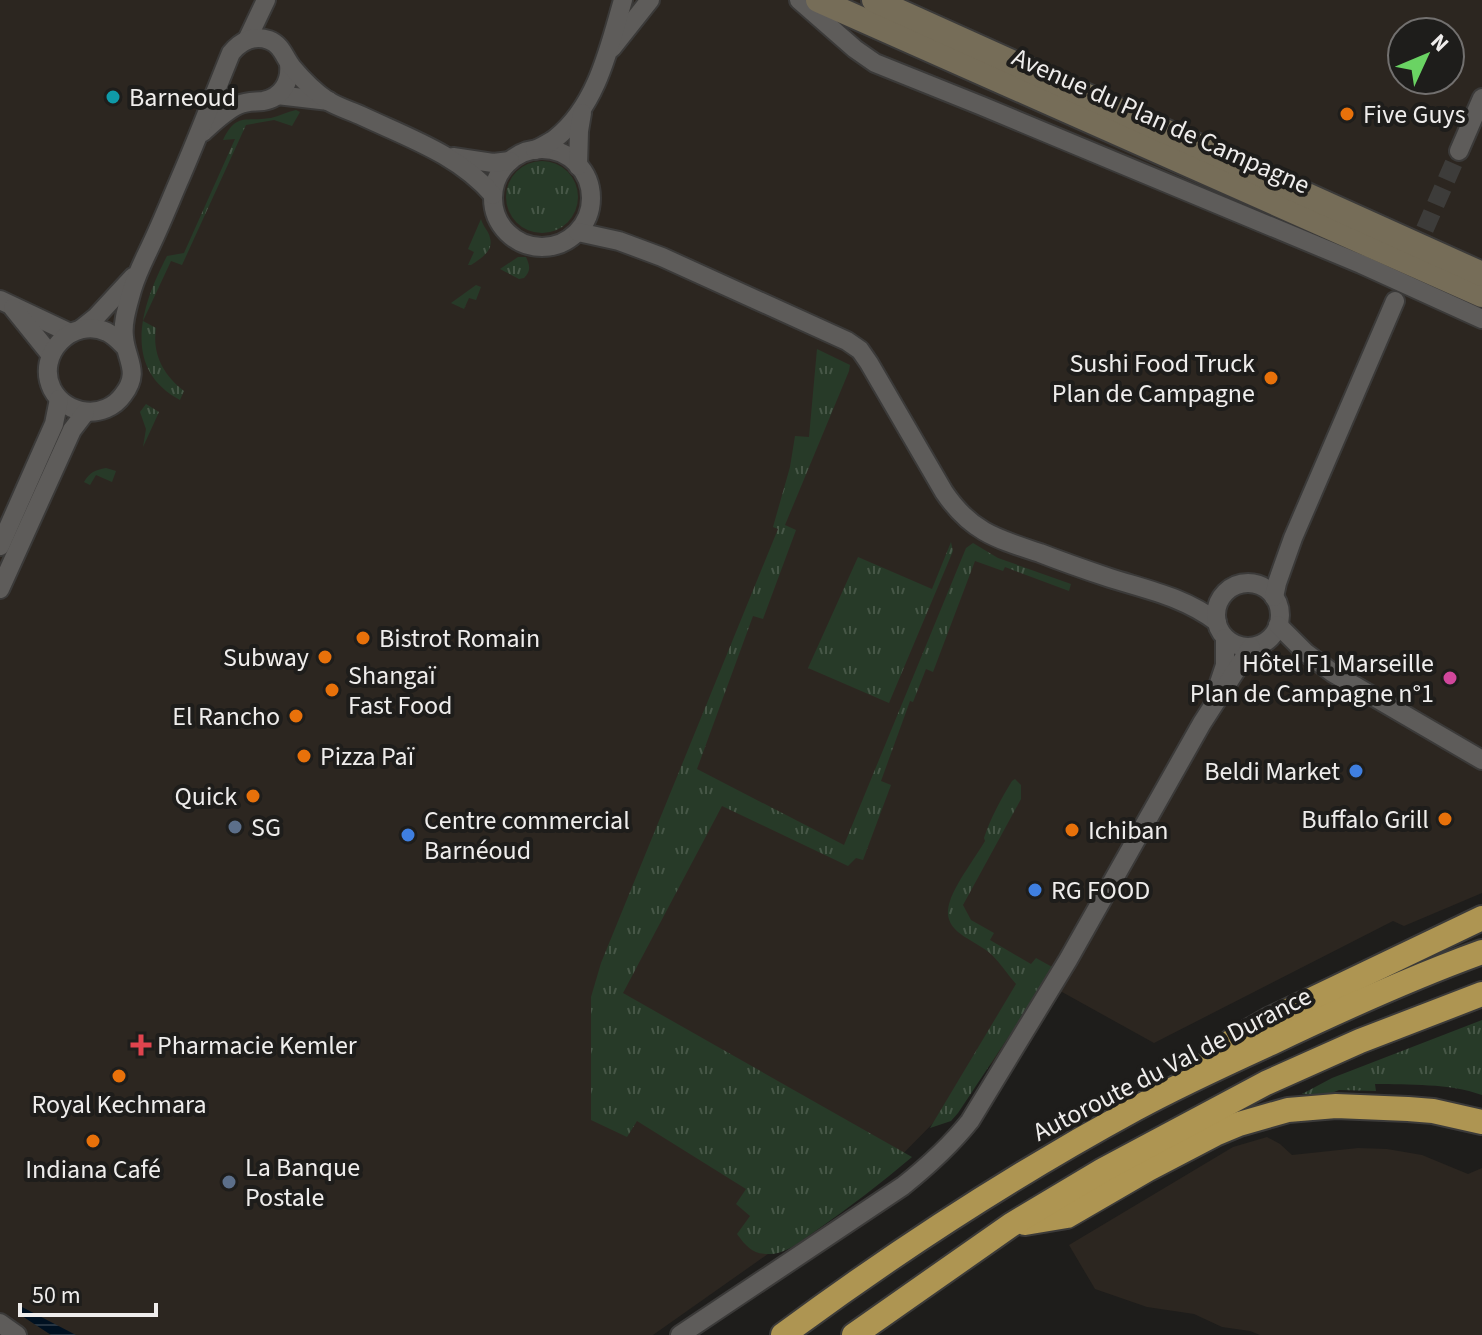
<svg xmlns="http://www.w3.org/2000/svg" width="1482" height="1335" font-family="'Source Sans 3',sans-serif">
  <style>
    .built { fill: #2c2620; fill-rule: evenodd }
    .grass { fill: url(#grass-tufts) }
    .water { fill: url(#water-rules) }
    .lines { fill: none; stroke-linecap: round; stroke-linejoin: round }
    .minor-tunnel { stroke: #3d3c3a; stroke-width: 18; stroke-dasharray: 18 9; stroke-linecap: butt }
    .minor-casing { stroke: #3b3a39; stroke-width: 22 }
    .secondary-casing { stroke: #3b3a39; stroke-width: 28 }
    .motorway-casing { stroke: #3b3a39; stroke-width: 28 }
    .minor { stroke: #5e5c5a; stroke-width: 18 }
    .secondary { stroke: #766d58; stroke-width: 24 }
    .motorway { stroke: #ae9552; stroke-width: 24 }
    .culture-dot { fill: #0f9aa8; stroke: #1e1d1b; stroke-width: 3 }
    .food-dot { fill: #e8710a; stroke: #1e1d1b; stroke-width: 3 }
    .hotel-dot { fill: #d1479c; stroke: #1e1d1b; stroke-width: 3 }
    .shop-dot { fill: #3f7fe0; stroke: #1e1d1b; stroke-width: 3 }
    .service-dot { fill: #5c6f8a; stroke: #1e1d1b; stroke-width: 3 }
    .health-dot { fill: #e0444e; stroke: #1e1d1b; stroke-width: 3 }
    .labels { text-anchor: middle; dominant-baseline: central; stroke-width: 8; stroke-linejoin: round; paint-order: stroke }
    .poi-label { font-size: 26px; fill: #efedec; stroke: #1e1d1b; text-anchor: start }
    .street-label { font-size: 26px; fill: #efedec; stroke: #1e1d1b }
  </style>
  <defs>
    <pattern id="grass-tufts" width="24" height="20" patternUnits="userSpaceOnUse" patternTransform="scale(2)"><rect width="24" height="20" fill="#273a28"/><path d="M3 7l-1-3M5 7V3M7 7l1-3M15 17l-1-3M17 17v-4M19 17l1-3" fill="none" stroke="#475747"/></pattern>
    <pattern id="water-rules" width="6" height="5" patternUnits="userSpaceOnUse" patternTransform="scale(2)"><rect width="6" height="5" fill="#001121"/><path d="M0 2.5h6" fill="none" stroke="#263441"/></pattern>
  </defs>
  <rect width="100%" height="100%" fill="#1e1d1b"/>
  <g class="built">
    <path d="M 0,0 L 1482,0 L 1482,893 L 1404,926 L 1393,921 L 1154,1043 L 1062,992 L 887,1170 L 653,1335 L 0,1335 ZM 1402,32 L 1450,32 L 1450,80 L 1402,80 Z"/>
    <path d="M 1267,1137 L 1280,1144 L 1292,1155 L 1358,1148 L 1387,1149 L 1422,1155 L 1468,1174 L 1482,1168 L 1482,1335 L 1260,1335 L 1250,1331 L 1222,1327 L 1194,1314 L 1147,1307 L 1095,1289 L 1069,1245 L 1233,1147 Z"/>
  </g>
  <g class="grass">
    <path d="M 296,110 L 300,112 L 292,126 L 274,120 L 246,125 L 182,265 L 171,261 L 143,321 L 156,328 C 152,354 163,375 184,391 L 180,400 C 120,368 142,304 167,256 L 184,253 L 235,139 L 223,140 C 236,112 246,122 271,118 C 279,116 287,112 296,110 Z"/>
    <circle cx="542" cy="197" r="36"/>
    <path d="M 481,219 C 483,227 489,231 490,238 C 494,251 480,259 471,265 L 468,265 L 474,252 L 468,249 Z"/>
    <path d="M 518,257 L 526,257 C 530,266 531,271 524,278 L 519,279 L 500,269 Z"/>
    <path d="M 476,285 L 481,287 L 476,300 L 469,298 L 464,309 L 451,303 Z"/>
    <path d="M 817,349 L 850,365 L 849,371 L 785,525 L 796,530 L 763,619 L 753,616 L 697,769 L 844,845 L 966,548 L 973,543 L 998,558 L 1071,584 L 1069,591 L 1005,567 L 1003,571 L 975,561 L 933,672 L 926,669 L 913,702 L 910,701 L 881,781 L 891,785 L 863,860 L 856,858 L 848,866 L 722,806 L 623,993 L 912,1157 C 881,1183 850,1207 817,1230 C 805,1238 789,1252 773,1254 C 754,1255 748,1249 737,1234 L 750,1216 L 736,1204 L 746,1189 L 637,1121 L 627,1137 L 591,1120 L 591,997 L 601,963 L 778,529 L 773,527 L 790,467 L 795,436 L 809,437 Z"/>
    <path d="M 146,404 L 159,412 L 143,447 L 146,429 L 140,412 Z"/>
    <path d="M 106,468 L 116,471 L 112,482 L 96,475 L 90,485 L 84,482 C 90,472 95,470 106,468 Z"/>
    <path d="M 951,542 L 953,551 L 889,703 L 808,668 L 858,557 L 932,589 Z"/>
    <path d="M 1015,779 L 1021,785 L 1021,799 L 963,905 L 971,920 L 994,933 L 990,940 L 1031,964 L 1036,958 L 1054,968 L 958,1113 L 951,1121 L 930,1128 L 1016,984 C 1008,975 1001,964 992,955 C 974,938 939,933 950,901 C 956,883 975,858 985,841 L 984,838 C 991,817 1001,799 1012,781 Z"/>
    <path d="M 1482,1020 L 1482,1095 C 1448,1083 1410,1085 1375,1084 L 1376,1091 L 1339,1090 L 1327,1095 L 1302,1094 L 1332,1078 Z"/>
  </g>
  <path class="water" d="M 22,1307 L 76,1335 L 51,1335 L 22,1316 L 20,1312 L 20,1308 Z"/>
  <g class="lines">
    <path class="minor-tunnel" d="M 1414,254 L 1459,151"/>
    <g class="minor-casing">
      <g id="minor">
        <path d="M 799,0 L 855,49 L 875,63 L 982,106 L 1361,264 L 1482,319"/>
        <path d="M 247,40 L 266,0"/>
        <path d="M 612,48 L 650,0"/>
        <path d="M 277,95 L 329,101"/>
        <path d="M 203,132 C 214,122 225,111 238,105 C 247,101 254,102 263,101 C 282,98 291,81 289,64"/>
        <circle cx="542" cy="198" r="49"/>
        <path d="M 535,150 C 542,146 550,143 556,138 C 597,105 609,48 623,0"/>
        <path d="M 1459,151 L 1482,98"/>
        <path d="M 453,157 L 493,163 L 510,161"/>
        <path d="M 578,166 L 579,131 L 582,113"/>
        <path d="M 578,232 L 619,241 L 662,257 L 847,341 L 860,350 L 869,363 L 944,492 C 971,532 997,539 1040,553 C 1063,562 1086,570 1110,578 C 1148,590 1184,597 1217,622"/>
        <path d="M 0,300 L 70,333"/>
        <path d="M 13,308 L 50,354"/>
        <path d="M 81,329 L 96,317 L 133,277"/>
        <path d="M 126,348 C 120,342 115,336 107,332 C 73,316 35,354 52,389 C 66,416 105,420 123,395 C 141,372 126,360 124,337 C 122,322 128,305 132,290 C 137,273 144,260 151,245 C 161,224 169,204 178,183 C 197,140 213,97 231,53 C 240,42 253,34 269,40 C 282,45 284,57 292,67 C 302,79 315,92 328,101 C 338,107 351,111 362,116 C 409,138 459,155 493,195"/>
        <path d="M 0,546 L 54,424 L 59,399"/>
        <circle cx="1248" cy="615" r="32"/>
        <path d="M 0,589 L 72,430 L 85,413"/>
        <path d="M 1274,597 L 1277,583 L 1293,538 L 1395,301"/>
        <path d="M 1278,625 L 1306,653 L 1333,673 L 1482,760"/>
        <path d="M 1218,686 L 1225,665 L 1225,638"/>
        <path d="M 0,1323 L 17,1335"/>
        <path d="M 680,1335 L 903,1186 C 928,1166 950,1146 970,1121 L 1068,960 L 1202,723 L 1251,647"/>
      </g>
    </g>
    <g class="secondary-casing">
      <g id="secondary">
        <path d="M 818,0 L 1482,295"/>
        <path d="M 874,0 L 1482,274"/>
      </g>
    </g>
    <g class="motorway-casing">
      <g id="motorway">
        <path d="M 1203,1068 L 1232,1041 L 1269,1020 L 1482,918"/>
        <path d="M 1025,1223 L 1067,1216 L 1148,1169 L 1215,1134 L 1239,1124 L 1288,1110 L 1336,1106 L 1408,1109 L 1433,1111 L 1482,1122"/>
        <path d="M 783,1335 C 895,1252 1012,1176 1135,1109 C 1179,1085 1225,1064 1271,1043 C 1340,1010 1410,978 1482,952"/>
        <path d="M 854,1335 L 1011,1225 L 1103,1170 L 1266,1083 L 1360,1041 L 1482,994"/>
      </g>
    </g>
    <use href="#minor" class="minor"/>
    <use href="#secondary" class="secondary"/>
    <use href="#motorway" class="motorway"/>
  </g>
  <circle class="culture-dot" cx="113" cy="97" r="8"/>
  <g class="food-dot">
    <circle cx="1347" cy="114" r="8"/>
    <circle cx="1271" cy="378" r="8"/>
    <circle cx="363" cy="638" r="8"/>
    <circle cx="325" cy="657" r="8"/>
    <circle cx="332" cy="690" r="8"/>
    <circle cx="296" cy="716" r="8"/>
    <circle cx="304" cy="756" r="8"/>
    <circle cx="253" cy="796" r="8"/>
    <circle cx="1445" cy="819" r="8"/>
    <circle cx="1072" cy="830" r="8"/>
    <circle cx="119" cy="1076" r="8"/>
    <circle cx="93" cy="1141" r="8"/>
  </g>
  <circle class="hotel-dot" cx="1450" cy="678" r="8"/>
  <g class="shop-dot">
    <circle cx="1356" cy="771" r="8"/>
    <circle cx="408" cy="835" r="8"/>
    <circle cx="1035" cy="890" r="8"/>
  </g>
  <g class="service-dot">
    <circle cx="235" cy="827" r="8"/>
    <circle cx="229" cy="1182" r="8"/>
  </g>
  <path class="health-dot" d="M137 1033h8v8h8v8h-8v8h-8v-8h-8v-8h8z"/>
  <g class="labels">
    <g class="poi-label">
      <text x="129" y="97">Barneoud</text>
      <text x="1363" y="114">Five Guys</text>
      <text x="1255" y="363" text-anchor="end">Sushi Food Truck<tspan x="1255" dy="30">Plan de Campagne</tspan></text>
      <text x="379" y="638">Bistrot Romain</text>
      <text x="309" y="657" text-anchor="end">Subway</text>
      <text x="1434" y="663" text-anchor="end">Hôtel F1 Marseille<tspan x="1434" dy="30">Plan de Campagne n°1</tspan></text>
      <text x="348" y="675">Shangaï<tspan x="348" dy="30">Fast Food</tspan></text>
      <text x="280" y="716" text-anchor="end">El Rancho</text>
      <text x="320" y="756">Pizza Paï</text>
      <text x="1340" y="771" text-anchor="end">Beldi Market</text>
      <text x="237" y="796" text-anchor="end">Quick</text>
      <text x="1429" y="819" text-anchor="end">Buffalo Grill</text>
      <text x="424" y="820">Centre commercial<tspan x="424" dy="30">Barnéoud</tspan></text>
      <text x="251" y="827">SG</text>
      <text x="1088" y="830">Ichiban</text>
      <text x="1051" y="890">RG FOOD</text>
      <text x="157" y="1045">Pharmacie Kemler</text>
      <text x="119" y="1104" text-anchor="middle">Royal Kechmara</text>
      <text x="245" y="1167">La Banque<tspan x="245" dy="30">Postale</tspan></text>
      <text x="93" y="1169" text-anchor="middle">Indiana Café</text>
    </g>
    <g class="street-label">
      <text transform="translate(1161 121) rotate(24)">Avenue du Plan de Campagne</text>
      <text transform="translate(1172 1064) rotate(-27)">Autoroute du Val de Durance</text>
    </g>
  </g>
  <g transform="translate(1426 56) rotate(46)"><circle r="38" fill="#1e1d1b" stroke="#72706f" stroke-width="2"/>
  <path d="M0-6L14 30L0 20L-14 30Z" fill="#6ad363"/>
  <text y="-12" font-size="22" font-weight="bold" text-anchor="middle" fill="#efedec">N</text>
  </g>
  <path d="M20 1303v12h136v-12" fill="none" stroke="#efedec" stroke-width="4"/>
  <text x="32" y="1303" font-size="24" fill="#efedec" stroke="#1e1d1b" stroke-width="6" paint-order="stroke">50 m</text>
</svg>
